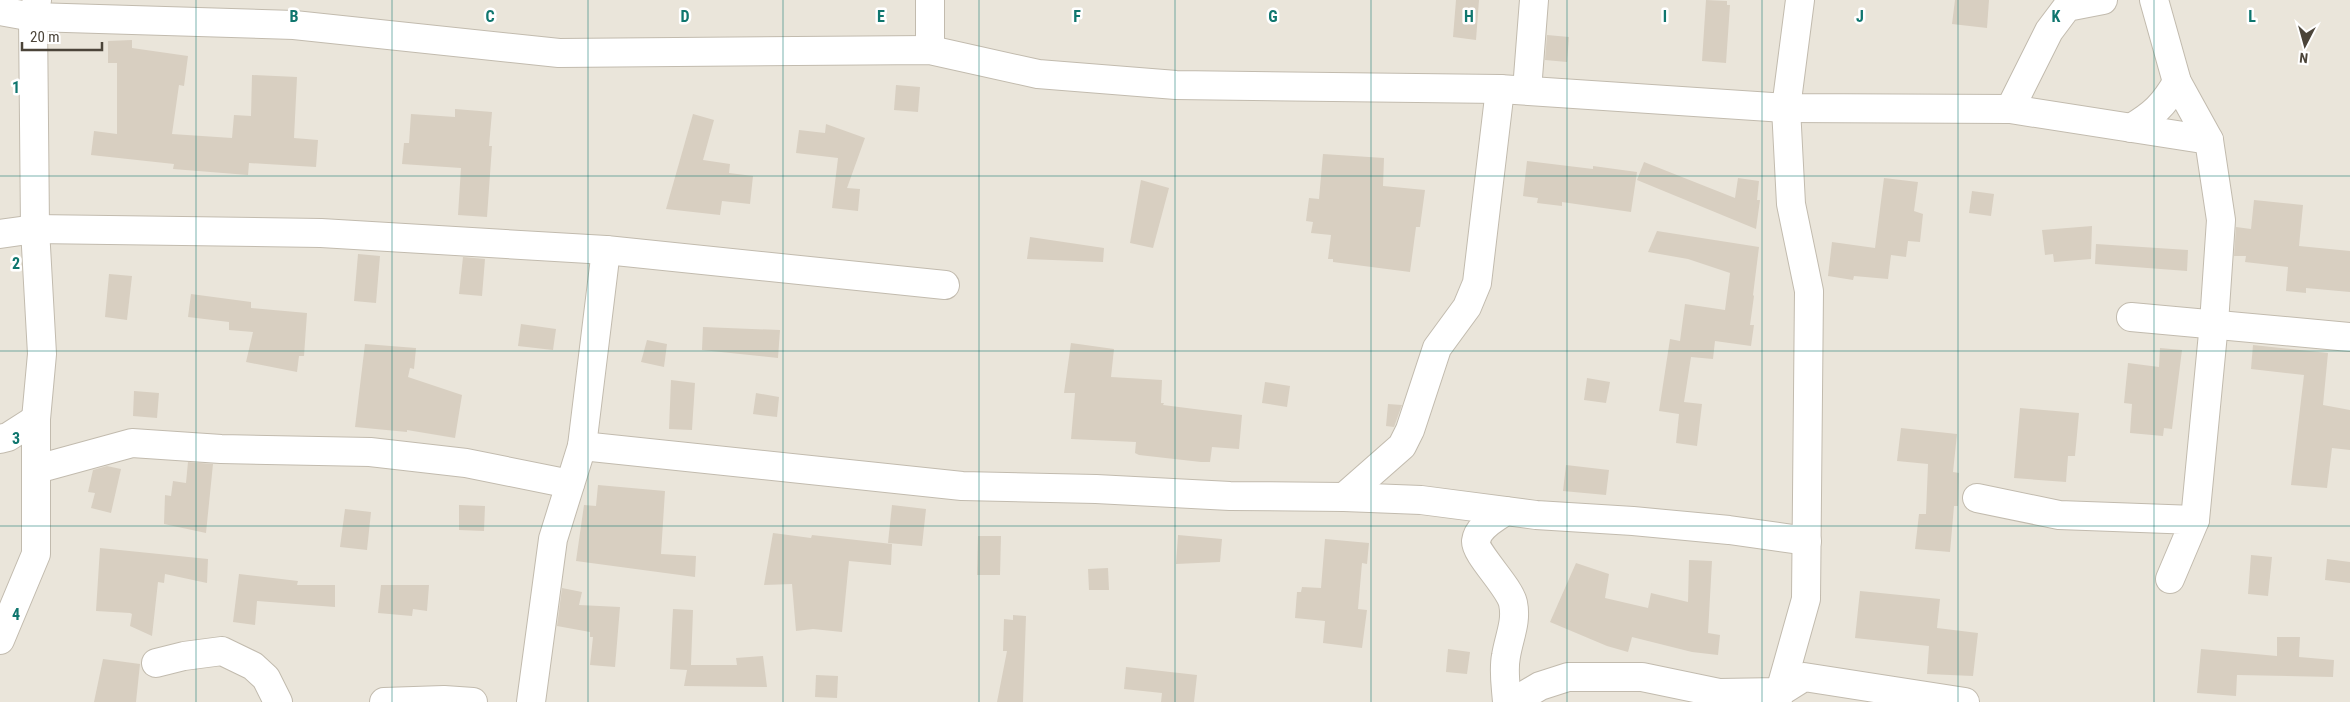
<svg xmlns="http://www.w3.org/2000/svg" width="2350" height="702" font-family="'Roboto Condensed',sans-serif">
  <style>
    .residential { fill: #eae5da }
    .building { fill: #d8cfc1 }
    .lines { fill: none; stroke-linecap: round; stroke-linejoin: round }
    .minor-casing { stroke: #c2bbae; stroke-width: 30 }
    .minor { stroke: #fff; stroke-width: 28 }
    .grid { fill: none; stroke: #0f766e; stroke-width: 1; stroke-opacity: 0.55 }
    .grid-label { font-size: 16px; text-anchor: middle; font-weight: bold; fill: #0f766e; stroke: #fff; stroke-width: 5; stroke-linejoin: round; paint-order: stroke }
  </style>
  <rect width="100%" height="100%" fill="#f6f3ec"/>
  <rect class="residential" x="0" y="0" width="2350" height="702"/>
  <g class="building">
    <path d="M 1456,0 L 1479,0 L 1476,40 L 1453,37 Z"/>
    <path d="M 1706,0 L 1727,1 L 1727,5 L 1730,5 L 1726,63 L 1702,61 Z"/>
    <path d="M 1955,0 L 1989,0 L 1987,28 L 1952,24 Z"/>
    <path d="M 1547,35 L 1569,37 L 1567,62 L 1545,60 Z"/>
    <path d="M 132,40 L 132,48 L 188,56 L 184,86 L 179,85 L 172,134 L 232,138 L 234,115 L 251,116 L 252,75 L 297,77 L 294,138 L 318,140 L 316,167 L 249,163 L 248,175 L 173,169 L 174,164 L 91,155 L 94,131 L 117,134 L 117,63 L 108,63 L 108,41 Z"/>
    <path d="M 896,85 L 920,87 L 918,112 L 894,110 Z"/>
    <path d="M 455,109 L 492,112 L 489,146 L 492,146 L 487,217 L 458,215 L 461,168 L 402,164 L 404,143 L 409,143 L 411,114 L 455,117 Z"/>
    <path d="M 693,114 L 714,120 L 703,160 L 730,164 L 729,173 L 753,176 L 750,204 L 722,201 L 720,215 L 666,209 Z"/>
    <path d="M 826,124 L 865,138 L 847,188 L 860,189 L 858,211 L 832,208 L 838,158 L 796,153 L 799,130 L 825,133 Z"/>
    <path d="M 1323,154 L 1384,158 L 1383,186 L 1425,190 L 1420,227 L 1416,227 L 1410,272 L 1333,262 L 1333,259 L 1328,259 L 1331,235 L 1311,233 L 1313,222 L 1306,221 L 1309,198 L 1319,199 Z"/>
    <path d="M 1527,161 L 1593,169 L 1593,166 L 1637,172 L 1631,212 L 1562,202 L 1562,206 L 1537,203 L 1538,198 L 1523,196 Z"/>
    <path d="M 1644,162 L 1735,198 L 1738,178 L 1759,181 L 1757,200 L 1760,200 L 1756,229 L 1637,180 Z"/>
    <path d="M 1884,178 L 1918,182 L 1914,211 L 1923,214 L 1920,242 L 1908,241 L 1906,257 L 1891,255 L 1888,279 L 1854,276 L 1853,280 L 1828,276 L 1832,242 L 1875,248 Z"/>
    <path d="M 1141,180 L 1169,188 L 1153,248 L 1130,243 Z"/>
    <path d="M 1972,191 L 1994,194 L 1991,216 L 1969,213 Z"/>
    <path d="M 2254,200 L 2303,205 L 2299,246 L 2350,251 L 2350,292 L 2306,288 L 2306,293 L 2286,291 L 2288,267 L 2245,262 L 2246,256 L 2234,256 L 2236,227 L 2251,229 Z"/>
    <path d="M 2092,226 L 2091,259 L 2054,262 L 2053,254 L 2045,255 L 2042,230 Z"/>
    <path d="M 1657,231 L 1759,247 L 1753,295 L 1754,296 L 1750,325 L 1754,325 L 1751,346 L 1715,341 L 1713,359 L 1691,357 L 1684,402 L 1702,404 L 1697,446 L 1676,443 L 1679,414 L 1659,411 L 1670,339 L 1680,341 L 1685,304 L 1725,310 L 1730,273 L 1688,259 L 1648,252 Z"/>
    <path d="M 1030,237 L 1104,248 L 1103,262 L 1027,259 Z"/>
    <path d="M 2096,244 L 2188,250 L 2187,271 L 2095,264 Z"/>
    <path d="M 358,254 L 380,256 L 376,303 L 354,301 Z"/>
    <path d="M 463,257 L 485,259 L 482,296 L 459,294 Z"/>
    <path d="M 109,274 L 132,276 L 127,320 L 105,317 Z"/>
    <path d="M 191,294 L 251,302 L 251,308 L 307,313 L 304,356 L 299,356 L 297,372 L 246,362 L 253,332 L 229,330 L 229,322 L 188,317 Z"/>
    <path d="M 521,324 L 556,329 L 553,350 L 518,346 Z"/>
    <path d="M 703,327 L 780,330 L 778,358 L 702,350 Z"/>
    <path d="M 647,340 L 667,344 L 664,367 L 641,362 Z"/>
    <path d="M 1071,343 L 1114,349 L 1111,377 L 1162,380 L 1161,403 L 1164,403 L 1163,405 L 1242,415 L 1239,449 L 1212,447 L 1210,462 L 1201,462 L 1139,455 L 1135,453 L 1136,442 L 1071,439 L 1075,393 L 1064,393 Z"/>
    <path d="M 365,344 L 416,348 L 414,369 L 410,368 L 408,377 L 462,395 L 455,438 L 407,430 L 407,432 L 355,427 Z"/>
    <path d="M 2253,345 L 2328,353 L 2323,405 L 2350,410 L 2350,450 L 2332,448 L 2327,488 L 2291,485 L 2304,375 L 2251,369 Z"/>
    <path d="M 2160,348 L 2182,350 L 2172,429 L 2164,428 L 2163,436 L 2130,433 L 2132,404 L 2124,403 L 2128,363 L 2159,367 Z"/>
    <path d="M 1587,378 L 1610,382 L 1606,403 L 1584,400 Z"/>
    <path d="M 671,380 L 695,383 L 692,430 L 669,429 Z"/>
    <path d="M 1265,382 L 1290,386 L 1287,407 L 1262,403 Z"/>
    <path d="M 134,391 L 159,393 L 157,418 L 133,416 Z"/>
    <path d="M 756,393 L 779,397 L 777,417 L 753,414 Z"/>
    <path d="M 1388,404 L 1402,405 L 1394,427 L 1386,426 Z"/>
    <path d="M 2020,408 L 2079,413 L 2075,456 L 2068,456 L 2066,482 L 2014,478 Z"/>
    <path d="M 1901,428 L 1957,434 L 1953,472 L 1959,473 L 1958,506 L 1954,506 L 1950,552 L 1915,549 L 1919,514 L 1926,514 L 1928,464 L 1897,461 Z"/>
    <path d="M 188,462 L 213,464 L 206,533 L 164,524 L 165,495 L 171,496 L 173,481 L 186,483 Z"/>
    <path d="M 1566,465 L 1609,470 L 1606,495 L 1563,491 Z"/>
    <path d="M 107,466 L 121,469 L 111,513 L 91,508 L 95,493 L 88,492 L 93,470 Z"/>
    <path d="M 598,485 L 665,491 L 661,554 L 696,556 L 695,577 L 576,561 L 584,505 L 596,506 Z"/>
    <path d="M 459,505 L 485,506 L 484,531 L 459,530 Z"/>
    <path d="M 892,505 L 926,509 L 922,546 L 888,543 Z"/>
    <path d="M 345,509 L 371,512 L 367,550 L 340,547 Z"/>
    <path d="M 773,533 L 811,538 L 812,535 L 892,544 L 891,565 L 849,561 L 842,632 L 813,629 L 796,631 L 792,584 L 764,585 Z"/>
    <path d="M 1178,535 L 1222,539 L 1220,562 L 1176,564 Z"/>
    <path d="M 978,536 L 1001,536 L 1000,575 L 977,575 Z"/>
    <path d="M 1325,539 L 1369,543 L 1367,564 L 1362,563 L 1358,609 L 1367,610 L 1362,648 L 1323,643 L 1325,621 L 1295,618 L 1297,592 L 1301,592 L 1302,587 L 1321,588 Z"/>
    <path d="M 100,548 L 208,559 L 207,583 L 165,574 L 164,583 L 158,582 L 152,636 L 130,626 L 132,614 L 130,613 L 96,611 Z"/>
    <path d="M 2251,555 L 2272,557 L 2268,596 L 2248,594 Z"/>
    <path d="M 2327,559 L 2350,562 L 2350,583 L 2325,580 Z"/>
    <path d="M 1689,560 L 1712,561 L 1708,633 L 1720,635 L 1718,655 L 1692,652 L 1632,637 L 1628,652 L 1607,646 L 1550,622 L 1576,563 L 1609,574 L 1605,598 L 1648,608 L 1651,593 L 1688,602 Z"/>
    <path d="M 1108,568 L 1109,590 L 1089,590 L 1088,569 Z"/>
    <path d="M 239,574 L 298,581 L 297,585 L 335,585 L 335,607 L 257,601 L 255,625 L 233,622 Z"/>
    <path d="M 381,585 L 429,585 L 427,611 L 413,609 L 412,616 L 378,613 Z"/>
    <path d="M 562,588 L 582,592 L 579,605 L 620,607 L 615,667 L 590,665 L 593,637 L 590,637 L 590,632 L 557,626 Z"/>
    <path d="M 1860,591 L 1940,599 L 1937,628 L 1978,633 L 1973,676 L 1927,674 L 1929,646 L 1855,638 Z"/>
    <path d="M 673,609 L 693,610 L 691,665 L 737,665 L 736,658 L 763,656 L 767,687 L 684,686 L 687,670 L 670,669 Z"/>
    <path d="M 1013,615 L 1026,616 L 1023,702 L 997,702 L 1007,651 L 1003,651 L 1004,619 L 1013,620 Z"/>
    <path d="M 2277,637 L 2300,637 L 2299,657 L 2334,660 L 2333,677 L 2237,675 L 2236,696 L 2197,693 L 2201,649 L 2277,656 Z"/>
    <path d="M 1448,649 L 1470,652 L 1467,674 L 1446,672 Z"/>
    <path d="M 103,659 L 140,664 L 136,702 L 94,702 Z"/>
    <path d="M 1126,667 L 1197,675 L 1194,702 L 1161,702 L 1162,693 L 1124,689 Z"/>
    <path d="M 816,675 L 838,676 L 837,698 L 815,697 Z"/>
  </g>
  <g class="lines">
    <g class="minor-casing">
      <g id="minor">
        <path d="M 930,0 L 930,50"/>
        <path d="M 2154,0 L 2177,82 L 2209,140 L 2221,220 L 2214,323 L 2195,520"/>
        <path d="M 0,11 L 33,17 L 294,25 L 559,53 L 930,50 L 1038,74 L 1176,85 L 1500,89 L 1786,108 L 2010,109 L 2209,140"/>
        <path d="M 1527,90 L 1534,0"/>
        <path d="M 2010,109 L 2049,31 L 2067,7 L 2103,0"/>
        <path d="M 2131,128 C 2153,115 2164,105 2177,82"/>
        <path d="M 0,234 L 35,229 L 321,233 L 606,250 L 945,285"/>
        <path d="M 2131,317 L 2350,337"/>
        <path d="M 0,439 L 8,437 L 36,419"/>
        <path d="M 582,446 L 962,486 L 1096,489 L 1230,496 L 1344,497 L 1421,500 L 1536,515 L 1633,521 L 1729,530 L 1807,541"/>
        <path d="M 37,469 L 132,443 L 221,449 L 370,452 L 466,463 L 570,484"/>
        <path d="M 1344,497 L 1402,446 L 1410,430 L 1437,348 L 1467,307 L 1477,283 L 1500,89"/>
        <path d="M 1977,498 L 2059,515 L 2195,520 L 2170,579"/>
        <path d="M 1505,511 C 1495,519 1478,526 1476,541 C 1475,554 1509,586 1513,603 C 1517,622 1509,637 1506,656 C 1503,671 1506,687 1507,702"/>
        <path d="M 0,640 L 36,554 L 36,419 L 42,354 L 35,229 L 33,17 L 37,0"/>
        <path d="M 156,663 L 184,656 L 222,651 L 253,666 L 266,678 L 278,702"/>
        <path d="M 384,702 L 444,700 L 473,702"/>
        <path d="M 531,702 L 553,539 L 582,446 L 606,250"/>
        <path d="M 1513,702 L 1540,686 L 1568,677 L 1642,677 L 1719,693 L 1780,692 L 1804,677 L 1965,702"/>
        <path d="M 1777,702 L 1806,599 L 1809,291 L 1791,204 L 1786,108 L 1800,0"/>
      </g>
    </g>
    <use href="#minor" class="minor"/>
  </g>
  <path class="grid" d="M 196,0 L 196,702M 392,0 L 392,702M 588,0 L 588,702M 783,0 L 783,702M 979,0 L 979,702M 1175,0 L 1175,702M 1371,0 L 1371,702M 1567,0 L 1567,702M 1762,0 L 1762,702M 1958,0 L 1958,702M 2154,0 L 2154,702M 0,176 L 2350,176M 0,351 L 2350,351M 0,526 L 2350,526"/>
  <g class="grid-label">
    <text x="294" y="22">B</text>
    <text x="490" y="22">C</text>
    <text x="685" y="22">D</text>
    <text x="881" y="22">E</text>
    <text x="1077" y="22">F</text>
    <text x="1273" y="22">G</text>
    <text x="1469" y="22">H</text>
    <text x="1665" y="22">I</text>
    <text x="1860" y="22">J</text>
    <text x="2056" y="22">K</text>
    <text x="2252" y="22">L</text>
    <text x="16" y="93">1</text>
    <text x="16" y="269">2</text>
    <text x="16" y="444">3</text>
    <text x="16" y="620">4</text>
  </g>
  <g transform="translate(2305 45) rotate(186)" stroke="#ffffff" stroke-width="4" paint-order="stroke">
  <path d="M0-4L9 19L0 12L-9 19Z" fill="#4b4439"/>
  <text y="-8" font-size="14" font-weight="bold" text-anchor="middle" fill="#4b4439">N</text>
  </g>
  <path d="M22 42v8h80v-8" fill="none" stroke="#4b4439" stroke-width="2.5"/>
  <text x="30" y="42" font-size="15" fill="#4b4439" stroke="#ffffff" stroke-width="4" paint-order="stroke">20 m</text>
</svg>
